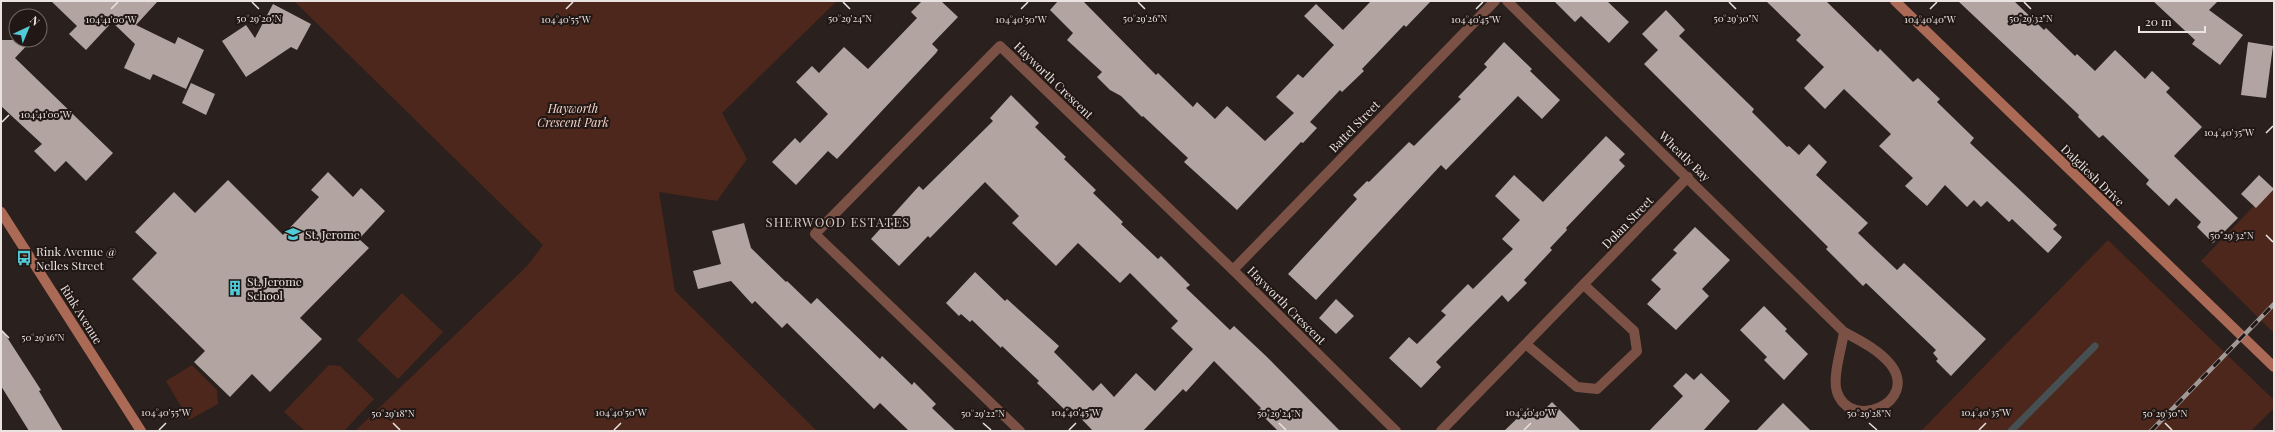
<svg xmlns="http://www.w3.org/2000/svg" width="2275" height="432" font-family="'Playfair Display',serif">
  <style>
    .green { fill: #4d271b }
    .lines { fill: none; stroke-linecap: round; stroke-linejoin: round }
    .stream { stroke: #464f51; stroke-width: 7 }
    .building { fill: #b2a5a1 }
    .street { stroke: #7a5144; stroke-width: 10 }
    .secondary { stroke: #ab6a55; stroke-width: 10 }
    .rail-casing { stroke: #a19997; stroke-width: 4.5 }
    .rail { stroke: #211714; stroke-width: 3; stroke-dasharray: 9; stroke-linecap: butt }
    .ticks { fill: none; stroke: #eae3e1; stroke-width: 1.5 }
    .labels { text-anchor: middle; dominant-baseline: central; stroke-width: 4; stroke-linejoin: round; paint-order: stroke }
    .street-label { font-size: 12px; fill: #eae3e1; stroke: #211714 }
    .park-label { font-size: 12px; font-style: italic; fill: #f7d5ca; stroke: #211714 }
    .poi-label { font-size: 12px; fill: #eae3e1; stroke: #211714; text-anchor: start }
    .neighbourhood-label { font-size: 13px; letter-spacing: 1px; fill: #d6c8c4; stroke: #211714 }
    .ticks-label { font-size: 10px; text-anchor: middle; fill: #eae3e1; stroke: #211714; stroke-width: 4; stroke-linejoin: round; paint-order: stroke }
  </style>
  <rect width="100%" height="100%" fill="#2a201d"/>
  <g class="green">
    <path d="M 294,1 L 837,1 L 722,113 L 747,159 L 717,201 L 659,192 L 675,291 L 817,431 L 355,431 L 527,266 L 543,245 Z"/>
    <path d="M 2274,185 L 2274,333 L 2201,261 Z"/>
    <path d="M 2108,240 L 2274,400 L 2274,408 L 2251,431 L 1921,431 Z"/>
    <path d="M 402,293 L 443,332 L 398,379 L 357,340 Z"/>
    <path d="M 192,365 L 217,390 L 218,404 L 189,420 L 166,381 Z"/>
    <path d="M 329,365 L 340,366 L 374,399 L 344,431 L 305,431 L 284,412 Z"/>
  </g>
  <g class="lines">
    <path class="stream" d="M 2011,431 L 2095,346"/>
  </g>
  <g class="building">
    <path d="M 51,1 L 158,1 L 136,25 L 175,44 L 178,37 L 204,50 L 186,89 L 153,74 L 150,80 L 124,68 L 135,44 L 112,22 L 86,50 L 69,34 L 77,26 Z"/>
    <path d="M 922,1 L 941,1 L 958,17 L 932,44 L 938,50 L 936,53 L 837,159 L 828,151 L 796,185 L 772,162 L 795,138 L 800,143 L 828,114 L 796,82 L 812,66 L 819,73 L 844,47 L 868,69 L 917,18 L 911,12 Z"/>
    <path d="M 1058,1 L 1083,1 L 1156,75 L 1158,73 L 1193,107 L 1197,102 L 1215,119 L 1227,106 L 1265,141 L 1294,113 L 1276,97 L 1298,74 L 1303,78 L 1334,45 L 1304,16 L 1316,4 L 1343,30 L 1371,1 L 1431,1 L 1406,27 L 1404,25 L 1362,69 L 1364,71 L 1342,92 L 1340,90 L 1310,122 L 1317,128 L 1303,143 L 1301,142 L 1237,210 L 1184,162 L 1188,158 L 1143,116 L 1142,117 L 1121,96 L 1110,90 L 1097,77 L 1102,72 L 1067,40 L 1073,33 L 1050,10 Z"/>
    <path d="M 1554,1 L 1607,1 L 1629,22 L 1609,43 L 1581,16 L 1575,22 Z"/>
    <path d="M 1766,1 L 1826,1 L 1878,52 L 1880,49 L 1913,82 L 1918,78 L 1940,99 L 1937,102 L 1974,138 L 1970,143 L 2057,225 L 2053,229 L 2062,237 L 2060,240 L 2048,253 L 2012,219 L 2009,222 L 1987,201 L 1981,207 L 1974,200 L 1967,207 L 1945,185 L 1927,206 L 1905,186 L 1913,178 L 1879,146 L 1891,134 L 1844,89 L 1825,109 L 1804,88 L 1824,67 L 1796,40 L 1801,35 Z"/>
    <path d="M 1958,1 L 2014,1 L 2044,30 L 2046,28 L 2075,56 L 2077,54 L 2095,71 L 2115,50 L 2145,79 L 2152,71 L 2170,88 L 2166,92 L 2202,127 L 2174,156 L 2238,218 L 2213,243 L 2197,227 L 2201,222 L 2176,198 L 2169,206 L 2146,184 L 2149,180 L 2103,135 L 2099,138 L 2078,117 L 2079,115 Z"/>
    <path d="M 2153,1 L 2218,1 L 2209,10 L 2243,35 L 2220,65 L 2192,44 L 2195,40 Z"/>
    <path d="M 273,4 L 311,24 L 297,50 L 291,47 L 246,77 L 222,41 L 246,25 L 255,38 Z"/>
    <path d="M 1666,10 L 1685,30 L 1679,36 L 1754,109 L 1752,112 L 1787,147 L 1789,146 L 1799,155 L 1809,144 L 1827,162 L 1816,175 L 1868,223 L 1858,233 L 1897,270 L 1904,263 L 1986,339 L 1951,376 L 1936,361 L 1938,359 L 1933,353 L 1936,350 L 1866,283 L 1863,286 L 1826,249 L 1828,247 L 1644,64 L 1658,50 L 1642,34 Z"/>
    <path d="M 1,40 L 32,40 L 15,58 L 113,153 L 86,181 L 66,161 L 55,172 L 34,151 L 42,144 L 1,106 Z"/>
    <path d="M 1504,42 L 1532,69 L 1530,71 L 1560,100 L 1542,119 L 1518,96 L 1446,170 L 1441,165 L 1316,300 L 1288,274 L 1357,199 L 1353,195 L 1367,181 L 1369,182 L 1409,142 L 1414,146 L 1461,99 L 1458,97 L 1487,67 L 1484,64 Z"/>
    <path d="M 2248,42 L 2273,46 L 2266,98 L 2241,95 Z"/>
    <path d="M 191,83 L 215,94 L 206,115 L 182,103 Z"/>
    <path d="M 1011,95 L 1039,123 L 1035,127 L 1066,157 L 1064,159 L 1096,190 L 1093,193 L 1123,222 L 1121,224 L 1158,259 L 1161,256 L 1190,285 L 1186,288 L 1230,330 L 1234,326 L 1266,356 L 1340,431 L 1278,431 L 1258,411 L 1261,408 L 1214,361 L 1186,392 L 1183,389 L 1143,431 L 1093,431 L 1070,407 L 1066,411 L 1037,383 L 1039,381 L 1002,346 L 1001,348 L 972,320 L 970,322 L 961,314 L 959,316 L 946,303 L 975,272 L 1005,301 L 1007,299 L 1059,346 L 1054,352 L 1093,391 L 1101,383 L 1114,397 L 1136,373 L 1155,391 L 1193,349 L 1171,328 L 1178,321 L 1130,273 L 1120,283 L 1078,243 L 1056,266 L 1012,223 L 1019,216 L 985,182 L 930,238 L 928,236 L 899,266 L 871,239 L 919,186 L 923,190 L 993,121 L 990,118 Z"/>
    <path d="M 1606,136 L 1625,154 L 1619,160 L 1625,166 L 1566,228 L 1567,230 L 1550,248 L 1552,250 L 1524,280 L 1527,283 L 1508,302 L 1502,295 L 1436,362 L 1441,367 L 1421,388 L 1389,358 L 1409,337 L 1417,344 L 1446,315 L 1441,311 L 1468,284 L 1473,289 L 1513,249 L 1502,239 L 1520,220 L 1495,196 L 1514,175 L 1543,202 Z"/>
    <path d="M 328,172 L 353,197 L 361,188 L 385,211 L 359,239 L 369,248 L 300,318 L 322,339 L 270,392 L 252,374 L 230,397 L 194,362 L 205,351 L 132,279 L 157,253 L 135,232 L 174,192 L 195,213 L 228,180 L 283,235 L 319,197 L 311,190 Z"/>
    <path d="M 2259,175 L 2274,189 L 2256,208 L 2241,194 Z"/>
    <path d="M 744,223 L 751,248 L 786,282 L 787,281 L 811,304 L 817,298 L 880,359 L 882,356 L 912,385 L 914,382 L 936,404 L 932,408 L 956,431 L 909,431 L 880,403 L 874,409 L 787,323 L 782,328 L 755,301 L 752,304 L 731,281 L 698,289 L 693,271 L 721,264 L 712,231 Z"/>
    <path d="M 1695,227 L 1730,260 L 1702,289 L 1709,296 L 1676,330 L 1647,304 L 1661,289 L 1651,280 L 1677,253 L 1673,250 Z"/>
    <path d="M 1336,299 L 1354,316 L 1336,334 L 1319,318 Z"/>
    <path d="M 1764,306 L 1787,329 L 1785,331 L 1808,354 L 1784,380 L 1764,360 L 1767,357 L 1740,330 Z"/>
    <path d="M 1,328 L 41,390 L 39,391 L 63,431 L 29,431 L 1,386 Z"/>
    <path d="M 1686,373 L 1694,380 L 1701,373 L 1730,401 L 1703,431 L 1649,431 L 1683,396 L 1673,386 Z"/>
    <path d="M 1552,402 L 1581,431 L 1504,431 L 1528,408 L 1537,417 Z"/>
    <path d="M 1783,403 L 1811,431 L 1756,431 Z"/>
  </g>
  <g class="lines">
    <g class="street">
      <path d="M 1507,1 L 1844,332 C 1861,341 1879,350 1891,365 C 1919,402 1851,432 1837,392 C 1832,377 1842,347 1844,332"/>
      <path d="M 1233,270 L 1495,1"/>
      <path d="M 1527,345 L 1577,387 L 1597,389 L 1637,351 L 1634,331 L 1584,285"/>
      <path d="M 1020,431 L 815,234 L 1000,46 L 1233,270 L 1396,431"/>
      <path d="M 1441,431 L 1688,177"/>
    </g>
    <g class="secondary">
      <path d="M 1895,1 L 2274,367"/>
      <path d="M 1,212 L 141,431"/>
    </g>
    <g class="rail-casing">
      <path id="rail" d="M 2151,431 L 2274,304"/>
    </g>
    <use href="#rail" class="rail"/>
  </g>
  <path class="ticks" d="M 252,2 L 259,9M 843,2 L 850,9M 1138,2 L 1145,9M 1729,2 L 1736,9M 2024,2 L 2031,9M 111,9 L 118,2M 566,9 L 573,2M 1021,9 L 1028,2M 1476,9 L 1483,2M 1930,9 L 1937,2M 2,122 L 9,115M 2266,133 L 2273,126M 2266,235 L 2273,242M 2,331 L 9,338M 393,423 L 400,430M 983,423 L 991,430M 1279,423 L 1286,430M 1869,423 L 1877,430M 2165,423 L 2172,430M 159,430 L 166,423M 614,430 L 621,423M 1069,430 L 1076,423M 1524,430 L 1531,423M 1979,430 L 1986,423"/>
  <defs>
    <g id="school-bare" transform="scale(1.2)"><path d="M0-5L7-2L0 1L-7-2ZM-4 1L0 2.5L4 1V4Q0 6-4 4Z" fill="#52cbd9" stroke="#211714" stroke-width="2.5" paint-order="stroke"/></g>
    <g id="bus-bare" transform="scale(1.2)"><path d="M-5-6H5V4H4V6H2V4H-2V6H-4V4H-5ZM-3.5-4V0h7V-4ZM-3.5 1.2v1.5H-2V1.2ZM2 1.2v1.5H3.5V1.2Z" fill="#52cbd9" stroke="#211714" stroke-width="2.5" paint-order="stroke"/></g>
    <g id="building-bare" transform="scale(1.2)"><path d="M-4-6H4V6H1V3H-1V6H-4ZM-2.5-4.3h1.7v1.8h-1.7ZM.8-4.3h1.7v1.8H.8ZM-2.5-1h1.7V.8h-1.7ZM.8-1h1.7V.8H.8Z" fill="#52cbd9" stroke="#211714" stroke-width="2.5" paint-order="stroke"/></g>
  </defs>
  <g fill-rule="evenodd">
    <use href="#school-bare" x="293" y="234"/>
    <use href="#bus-bare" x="24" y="258"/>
    <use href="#building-bare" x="235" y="288"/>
  </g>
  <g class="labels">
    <g class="street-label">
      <text transform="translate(1054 80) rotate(44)">Hayworth Crescent</text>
      <text transform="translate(1354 126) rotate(-46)">Battel Street</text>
      <text transform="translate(1685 156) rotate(44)">Wheatly Bay</text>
      <text transform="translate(2093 175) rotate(44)">Dalgliesh Drive</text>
      <text transform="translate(1627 222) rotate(-46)">Dolan Street</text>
      <text transform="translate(1287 305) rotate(45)">Hayworth Crescent</text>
      <text transform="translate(82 314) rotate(58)">Rink Avenue</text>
    </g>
    <g class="park-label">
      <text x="573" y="108">Hayworth<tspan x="573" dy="14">Crescent Park</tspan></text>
    </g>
    <g class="poi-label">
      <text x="305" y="234">St. Jerome</text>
      <text x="36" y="251">Rink Avenue @<tspan x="36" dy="14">Nelles Street</tspan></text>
      <text x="247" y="281">St. Jerome<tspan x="247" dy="14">School</tspan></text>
    </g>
    <g class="neighbourhood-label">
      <text x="838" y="221">SHERWOOD ESTATES</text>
    </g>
  </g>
  <g class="ticks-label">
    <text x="259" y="22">50°29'20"N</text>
    <text x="850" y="22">50°29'24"N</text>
    <text x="1145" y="22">50°29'26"N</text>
    <text x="1736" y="22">50°29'30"N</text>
    <text x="2031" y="22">50°29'32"N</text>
    <text x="111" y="23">104°41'00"W</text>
    <text x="566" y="23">104°40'55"W</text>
    <text x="1021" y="23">104°40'50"W</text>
    <text x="1476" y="23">104°40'45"W</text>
    <text x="1930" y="23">104°40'40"W</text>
    <text x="46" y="118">104°41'00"W</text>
    <text x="2229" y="136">104°40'35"W</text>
    <text x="2232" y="239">50°29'32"N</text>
    <text x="43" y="341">50°29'16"N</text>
    <text x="166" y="416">104°40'55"W</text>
    <text x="621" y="416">104°40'50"W</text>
    <text x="1076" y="416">104°40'45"W</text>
    <text x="1531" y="416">104°40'40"W</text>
    <text x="1986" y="416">104°40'35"W</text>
    <text x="393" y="417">50°29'18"N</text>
    <text x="983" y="417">50°29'22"N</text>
    <text x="1279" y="417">50°29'24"N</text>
    <text x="1869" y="417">50°29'28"N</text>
    <text x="2165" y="417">50°29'30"N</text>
  </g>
  <rect width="2275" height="432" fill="none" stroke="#eae3e1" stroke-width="4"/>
  <g transform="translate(28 28) rotate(44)"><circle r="19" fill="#211714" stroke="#716966"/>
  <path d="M0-3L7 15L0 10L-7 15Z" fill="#52cbd9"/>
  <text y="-6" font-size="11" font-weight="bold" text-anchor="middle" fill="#eae3e1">N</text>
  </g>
  <path d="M2139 26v6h66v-6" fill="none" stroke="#eae3e1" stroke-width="2"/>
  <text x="2145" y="26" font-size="12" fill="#eae3e1" stroke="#211714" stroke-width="3" paint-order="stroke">20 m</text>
</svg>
